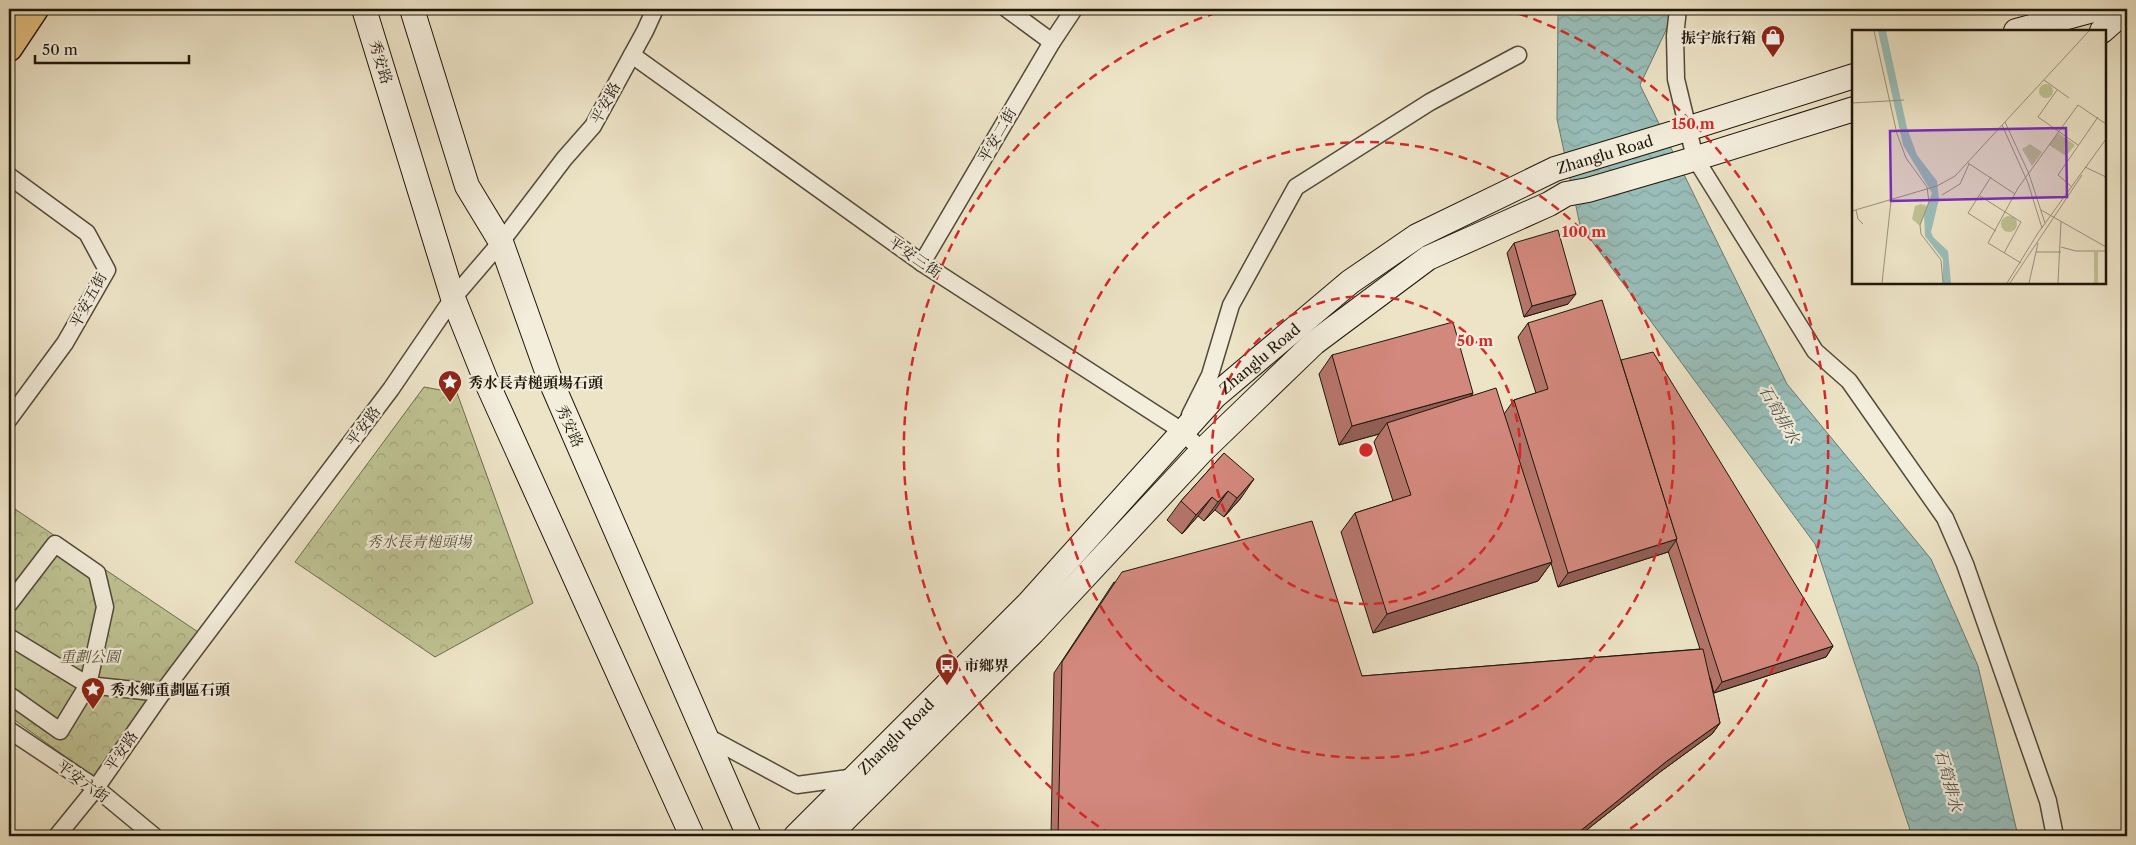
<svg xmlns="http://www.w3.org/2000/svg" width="2136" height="845" font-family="'Libre Caslon Text','Noto Serif TC',serif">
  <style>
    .park { fill: url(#park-crowns); stroke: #6e6c4e }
    .water { fill: url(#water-waves); stroke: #687b73 }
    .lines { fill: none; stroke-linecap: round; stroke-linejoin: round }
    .street-casing { stroke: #524a3a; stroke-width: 19 }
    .secondary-casing { stroke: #1f160b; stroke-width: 26 }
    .primary-casing { stroke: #1f160b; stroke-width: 29 }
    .street { stroke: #f3eddb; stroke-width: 16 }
    .secondary { stroke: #f3eddb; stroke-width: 24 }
    .primary { stroke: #e6c284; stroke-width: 26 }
    .wall { fill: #b5756b; stroke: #1f160b }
    .shaded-wall { fill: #935f57; stroke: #1f160b }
    .building { fill: #d2887c; stroke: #1f160b }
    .ring { fill: none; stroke: #d62828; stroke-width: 2.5; stroke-dasharray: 9 6 }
    .labels { text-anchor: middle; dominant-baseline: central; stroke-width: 4.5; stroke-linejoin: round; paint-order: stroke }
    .poi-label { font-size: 15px; font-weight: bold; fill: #1f160b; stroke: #f3eddb; text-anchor: start }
    .street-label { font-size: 15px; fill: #1f160b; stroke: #f3eddb }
    .park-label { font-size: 15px; font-style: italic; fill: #57523a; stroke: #f3eddb }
    .water-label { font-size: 16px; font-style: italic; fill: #4a5148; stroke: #f3eddb }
    .inset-road { fill: none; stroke: #9b927c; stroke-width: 1 }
    .view { fill: #7b2cbf; fill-opacity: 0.15; stroke: #7b2cbf; stroke-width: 2.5 }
    .inset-edge { fill: none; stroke: #1f160b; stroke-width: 2.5 }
    .centre { fill: #d62828; stroke: #f3eddb; stroke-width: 2.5 }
    .ring-label { font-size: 15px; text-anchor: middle; font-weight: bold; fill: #d62828; stroke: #f3eddb; stroke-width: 4.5; stroke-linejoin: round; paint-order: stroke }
  </style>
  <defs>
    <pattern id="park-crowns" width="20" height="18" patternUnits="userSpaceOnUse" patternTransform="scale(1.25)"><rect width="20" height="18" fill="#bec292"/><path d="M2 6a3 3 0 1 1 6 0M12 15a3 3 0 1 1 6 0" fill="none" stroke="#a3a67d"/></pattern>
    <pattern id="water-waves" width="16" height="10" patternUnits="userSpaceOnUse" patternTransform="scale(1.25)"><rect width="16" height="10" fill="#99beb9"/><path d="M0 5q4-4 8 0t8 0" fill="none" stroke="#83a39e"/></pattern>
  </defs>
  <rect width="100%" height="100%" fill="#ede4c7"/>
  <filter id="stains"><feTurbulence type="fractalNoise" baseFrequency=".004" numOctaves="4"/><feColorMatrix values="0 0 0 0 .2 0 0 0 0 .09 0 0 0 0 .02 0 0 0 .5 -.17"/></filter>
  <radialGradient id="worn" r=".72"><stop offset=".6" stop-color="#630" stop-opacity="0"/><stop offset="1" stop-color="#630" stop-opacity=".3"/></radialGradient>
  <g class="park">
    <path d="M 424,387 L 457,393 L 533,603 L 435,657 L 295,562 Z"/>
    <path d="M 9,505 L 204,636 L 98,780 L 9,716 Z"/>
  </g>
  <path class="water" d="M 1558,9 L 1671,9 L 1669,24 L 1640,85 L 1787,384 L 1931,559 L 1978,666 L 2018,836 L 1912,836 L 1815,544 L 1580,225 L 1557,119 Z"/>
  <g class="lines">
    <g class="street-casing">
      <g id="street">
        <path d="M 1007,9 L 1052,42"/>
        <path d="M 1678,9 L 1675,36 L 1676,79 L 1695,158 L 1815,351 L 1849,381 L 1945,518 L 1965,564 L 2048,801 L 2055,836"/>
        <path d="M 632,55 L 922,263 L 1182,431 L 1202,451"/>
        <path d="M 9,176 L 87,233 L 107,270 L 65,343 L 9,419"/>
        <path d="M 922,263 L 1052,42 L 1074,9"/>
        <path d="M 1190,415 L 1210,375 L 1231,305 L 1296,187 L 1430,102 L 1518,55"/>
        <path d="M 9,604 L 55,544 L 97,573 L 105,607 L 88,685 L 60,731 L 9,695"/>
        <path d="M 9,637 L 88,685 L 162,693"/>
        <path d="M 9,730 L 96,788 L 154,836"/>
        <path d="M 706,736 L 797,785 L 856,777"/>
        <path d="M 57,836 L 96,788 L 162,693 L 391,389 L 453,298 L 501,242 L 564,159 L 593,126 L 645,31 L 655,9"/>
      </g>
    </g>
    <g class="secondary-casing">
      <g id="secondary">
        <path d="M 364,9 L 453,298 L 487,383 L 692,836"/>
        <path d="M 412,9 L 467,186 L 501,242 L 549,377 L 749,836"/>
        <path d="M 2016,31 L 2097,9"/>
        <path d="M 2102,31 L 2127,9"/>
        <path id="s1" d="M 796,836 L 1028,604 L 1215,396 L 1350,282 L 1417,236 L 1555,169 L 1674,133 L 1854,76"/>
        <path d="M 828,836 L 1033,632 L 1202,451 L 1314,343 L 1428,258 L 1549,204 L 1566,194 L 1588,190 L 1684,162 L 1854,109"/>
      </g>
    </g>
    <g class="primary-casing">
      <path id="primary" d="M 9,48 L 35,9"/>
    </g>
    <use href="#street" class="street"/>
    <use href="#secondary" class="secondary"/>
    <use href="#primary" class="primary"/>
  </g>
  <g class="wall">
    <path d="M 1514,243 L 1568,304 L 1524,317 L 1507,253 Z"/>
    <path d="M 1528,323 L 1621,360 L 1833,646 L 1826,657 L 1714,693 L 1710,678 L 1720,723 L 1712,734 L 1660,772 L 1579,836 L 1051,836 L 1054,673 L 1114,582 L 1362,676 L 1700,649 L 1668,551 L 1668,552 L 1558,587 L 1551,563 L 1538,581 L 1373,633 L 1341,532 L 1355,513 L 1393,501 L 1374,442 L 1379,434 L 1339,445 L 1319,374 L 1332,355 L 1473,393 L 1471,396 L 1504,414 L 1514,400 L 1536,393 L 1518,337 Z"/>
    <path d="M 1224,453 L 1241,498 L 1224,517 L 1215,510 L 1204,521 L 1198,516 L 1182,534 L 1167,520 L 1181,501 Z"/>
  </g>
  <g class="shaded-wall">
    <path d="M 1576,294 L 1568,304 L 1524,317 L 1532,306 Z"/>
    <path d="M 1473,393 L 1460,412 L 1387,423 L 1379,434 L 1339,445 L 1352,426 Z"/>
    <path d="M 1254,479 L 1241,498 L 1224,517 L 1237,498 Z"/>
    <path d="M 1228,491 L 1215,510 L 1204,521 L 1218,502 Z"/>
    <path d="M 1212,497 L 1198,516 L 1182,534 L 1196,515 Z"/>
    <path d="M 1677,539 L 1668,552 L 1558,587 L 1568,573 Z"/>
    <path d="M 1552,562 L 1538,581 L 1373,633 L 1387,614 Z"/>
    <path d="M 1833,646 L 1826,657 L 1714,693 L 1722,682 Z"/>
    <path d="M 1720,723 L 1712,734 L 1660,772 L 1579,836 L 1574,836 L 1667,761 Z"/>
  </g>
  <g class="building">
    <path d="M 1558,230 L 1576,294 L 1532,306 L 1514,243 Z"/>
    <path d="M 1602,300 L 1677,539 L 1568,573 L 1514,400 L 1548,389 L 1528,323 Z"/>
    <path d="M 1453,322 L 1473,393 L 1352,426 L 1332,355 Z"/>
    <path d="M 1653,352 L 1833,646 L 1722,682 L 1676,540 L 1677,539 L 1621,360 Z"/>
    <path d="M 1496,388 L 1552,562 L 1387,614 L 1355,513 L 1411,495 L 1387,423 Z"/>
    <path d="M 1224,453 L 1254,479 L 1237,498 L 1228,491 L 1218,502 L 1212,497 L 1196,515 L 1181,501 Z"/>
    <path d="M 1312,521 L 1362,676 L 1703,649 L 1720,723 L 1667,761 L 1574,836 L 1058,836 L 1062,662 L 1122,572 Z"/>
  </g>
  <g class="ring">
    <circle cx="1366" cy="450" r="154"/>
    <circle cx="1366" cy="450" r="308"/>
    <path d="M1111 835A462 462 0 0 1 1227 9M1505 9A462 462 0 0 1 1621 835"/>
  </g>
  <defs>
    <g id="shop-pin" transform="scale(1.25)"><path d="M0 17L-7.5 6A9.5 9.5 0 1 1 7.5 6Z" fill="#8f2418" stroke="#f3eddb"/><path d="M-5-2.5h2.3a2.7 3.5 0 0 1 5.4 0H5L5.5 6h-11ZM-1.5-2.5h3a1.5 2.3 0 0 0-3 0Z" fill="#fff"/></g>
    <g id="sight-pin" transform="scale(1.25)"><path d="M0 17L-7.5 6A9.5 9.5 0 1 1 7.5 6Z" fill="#8f2418" stroke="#f3eddb"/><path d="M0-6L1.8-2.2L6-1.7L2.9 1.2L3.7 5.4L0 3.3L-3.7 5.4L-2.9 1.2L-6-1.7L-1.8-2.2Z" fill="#fff"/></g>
    <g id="bus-pin" transform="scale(1.25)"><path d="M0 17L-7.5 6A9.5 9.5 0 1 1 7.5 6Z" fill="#8f2418" stroke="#f3eddb"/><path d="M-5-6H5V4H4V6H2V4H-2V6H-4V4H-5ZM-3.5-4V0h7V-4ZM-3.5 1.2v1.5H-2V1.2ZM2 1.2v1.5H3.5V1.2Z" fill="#fff"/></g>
  </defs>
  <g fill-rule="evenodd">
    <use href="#shop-pin" x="1773" y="37"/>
    <use href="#sight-pin" x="450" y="382"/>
    <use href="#bus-pin" x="947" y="665"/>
    <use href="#sight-pin" x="93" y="689"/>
  </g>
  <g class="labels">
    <g class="poi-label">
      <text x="1756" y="37" text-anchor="end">振宇旅行箱</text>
      <text x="468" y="382">秀水長青槌頭場石頭</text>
      <text x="964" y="665">市鄉界</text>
      <text x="110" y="689">秀水鄉重劃區石頭</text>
    </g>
    <g class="street-label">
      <text transform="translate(381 62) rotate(73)">秀安路</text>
      <text transform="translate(605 103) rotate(-61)">平安路</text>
      <text transform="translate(997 135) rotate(-60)">平安二街</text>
      <text stroke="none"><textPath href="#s1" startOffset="1071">Zhanglu Road</textPath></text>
      <text transform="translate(915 257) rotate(35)">平安三街</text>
      <text transform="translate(88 300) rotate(-62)">平安五街</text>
      <text stroke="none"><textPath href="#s1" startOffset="666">Zhanglu Road</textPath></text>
      <text transform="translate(363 426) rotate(-53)">平安路</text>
      <text transform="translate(570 426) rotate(66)">秀安路</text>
      <text stroke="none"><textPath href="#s1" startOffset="141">Zhanglu Road</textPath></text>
      <text transform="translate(121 751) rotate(-55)">平安路</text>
      <text transform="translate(83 781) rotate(36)">平安六街</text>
    </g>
    <g class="park-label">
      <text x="419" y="541">秀水長青槌頭場</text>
      <text x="90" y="656">重劃公園</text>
    </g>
    <g class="water-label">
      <text transform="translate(1780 414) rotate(60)">石筍排水</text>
      <text transform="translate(1949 780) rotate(75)">石筍排水</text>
    </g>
  </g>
  <g transform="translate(1852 30)">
    <rect width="254" height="254" fill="#ede4c7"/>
    <path d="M 69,174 L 75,176 L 68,196 L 60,189 L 63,176 ZM 242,222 L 246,222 L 246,253 L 242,253 Z" fill="#bec292"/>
    <path d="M 206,103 L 223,115 L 214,126 L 197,115 ZM 178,114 L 190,122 L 180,136 L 170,119 ZM149 194a8 8 0 1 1 16 0a8 8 0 1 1-16 0Z" fill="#bec292"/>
    <path d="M187 61a7 7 0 1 1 14 0a7 7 0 1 1-14 0Z" fill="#bec292"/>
    <path d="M 26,1 L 34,1 L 55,98 L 65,125 L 85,151 L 87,169 L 79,202 L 81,207 L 96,221 L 99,253 L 91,253 L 91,229 L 73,206 L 72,184 L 80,163 L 51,115 Z" fill="#99beb9"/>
    <path class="inset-road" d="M 22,1 L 45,104 L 54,128 L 75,157 L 77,172 L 68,195 L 69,204 L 89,230 L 91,253M 192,50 L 217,68M 205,60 L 186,87 L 226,115M 0,73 L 52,70M 153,92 L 177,144 L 193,193M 150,95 L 176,153 L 190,198M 116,133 L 163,164M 233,137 L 254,147M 139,147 L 116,183 L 144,201M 220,157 L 206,145 L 246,87M 90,165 L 108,154 L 117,134M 128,166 L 169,192 L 152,223M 4,180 L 6,189 L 11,194M 189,180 L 254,217M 0,181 L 85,156 L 103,146 L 237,1M 209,217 L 224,221 L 254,221M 184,222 L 209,222M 169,233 L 136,213 L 166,158 L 226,75 L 254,94M 30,253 L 39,171M 155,253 L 186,203 L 254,109M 158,253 L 230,145M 177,253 L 186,213M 206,253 L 209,191"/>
    <path class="view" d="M 214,98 L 215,167 L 39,171 L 38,101 Z"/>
    <rect width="254" height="254" class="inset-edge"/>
  </g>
  <circle cx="1366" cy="450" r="8" class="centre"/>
  <g class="ring-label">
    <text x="1693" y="129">150 m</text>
    <text x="1584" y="237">100 m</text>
    <text x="1475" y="346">50 m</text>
  </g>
  <rect width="2136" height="845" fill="none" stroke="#ede4c7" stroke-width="30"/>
  <rect x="10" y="10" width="2116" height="825" fill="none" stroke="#1f160b" stroke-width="2.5"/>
  <rect x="15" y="15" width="2106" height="815" fill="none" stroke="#1f160b"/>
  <path d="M35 55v8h154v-8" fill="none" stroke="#1f160b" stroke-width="2.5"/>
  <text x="42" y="55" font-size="15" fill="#1f160b" stroke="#f3eddb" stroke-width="4" paint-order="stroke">50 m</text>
  <rect width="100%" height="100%" filter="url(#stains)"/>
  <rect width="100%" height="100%" fill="url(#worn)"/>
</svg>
